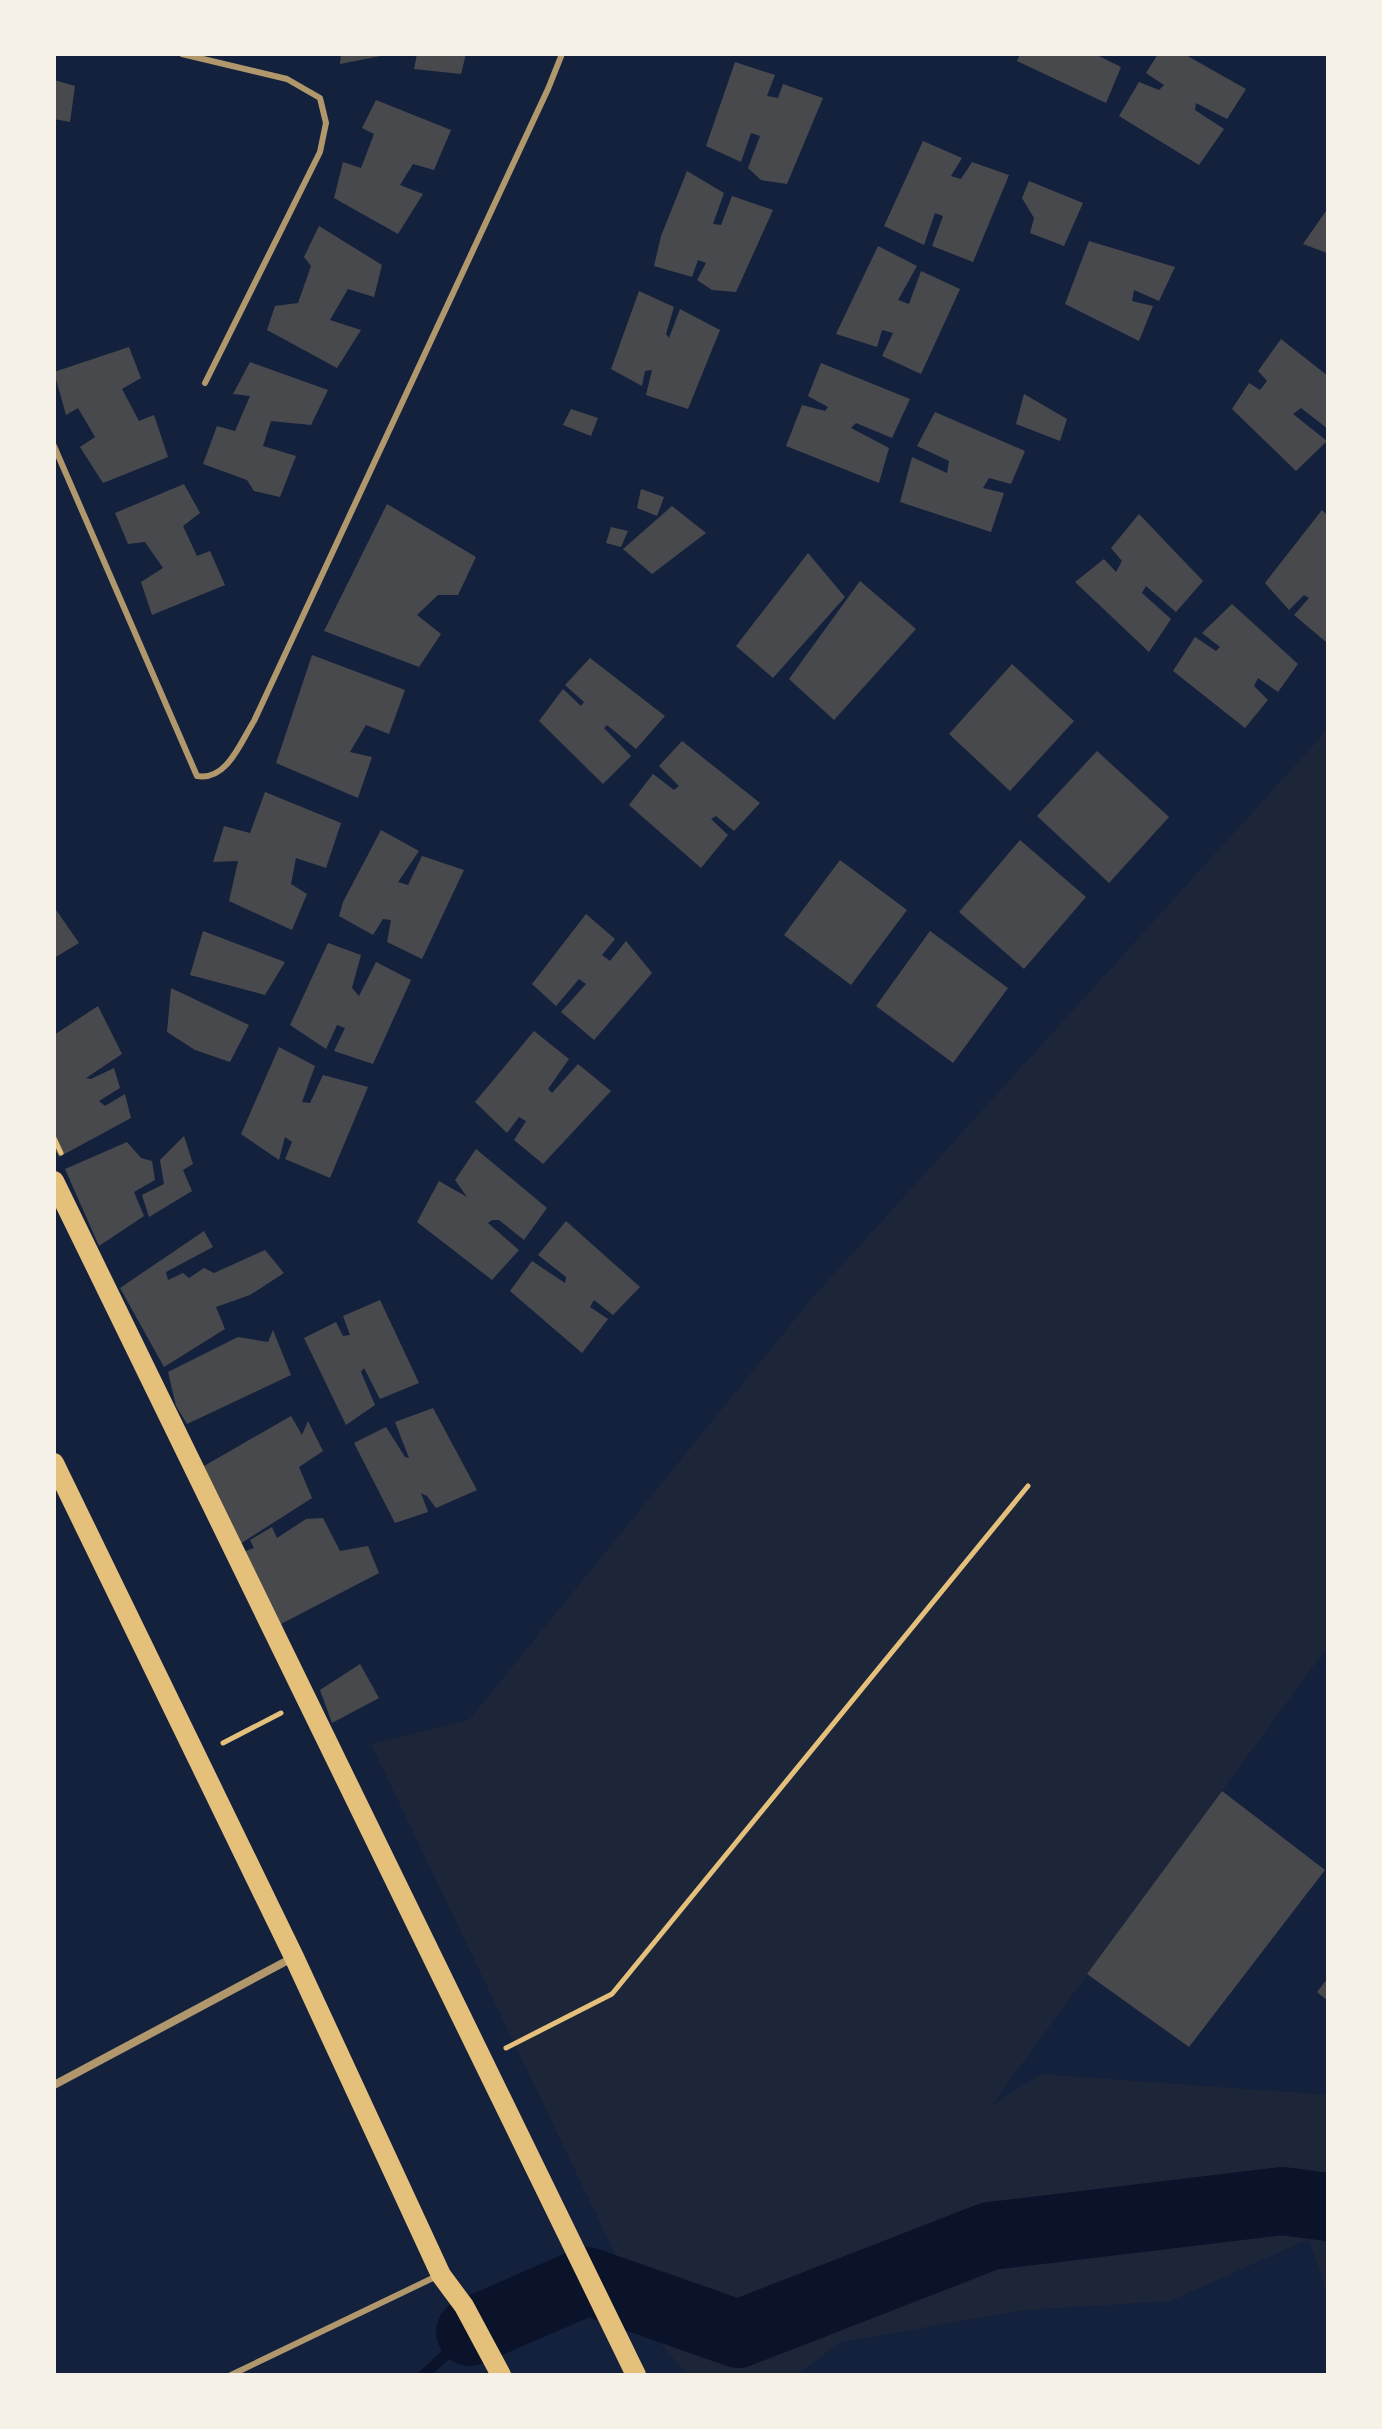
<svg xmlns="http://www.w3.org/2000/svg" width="1382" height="2429" font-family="Merriweather,serif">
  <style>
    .green { fill: #1d2539 }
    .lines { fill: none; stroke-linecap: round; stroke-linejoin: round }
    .stream { stroke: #0b132b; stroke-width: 11 }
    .river { stroke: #0b132b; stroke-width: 68 }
    .building { fill: #48494c }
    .path { stroke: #e5c07b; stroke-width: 5 }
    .service { stroke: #b1986c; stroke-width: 6 }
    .minor { stroke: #b1986c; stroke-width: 8 }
    .primary { stroke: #e5c07b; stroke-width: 20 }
  </style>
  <rect width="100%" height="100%" fill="#14213d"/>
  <path class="green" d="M 1328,729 L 1328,1646 L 991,2106 L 1041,2074 L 1328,2095 L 1328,2294 L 1309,2239 L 1170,2301 L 1025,2310 L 841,2342 L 796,2375 L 687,2375 L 652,2333 L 711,2293 L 618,2260 L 371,1744 L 469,1720 L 813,1297 Z"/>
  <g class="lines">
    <path class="stream" d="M 424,2375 L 470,2332"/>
    <path class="river" d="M 470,2332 L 587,2281 L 738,2334 L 990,2236 L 1282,2201 L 1328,2207"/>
  </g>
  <g class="building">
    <path d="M 341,54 L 386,54 L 386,55 L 340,64 Z"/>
    <path d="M 417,54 L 466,54 L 461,74 L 414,69 Z"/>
    <path d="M 1020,54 L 1095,54 L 1121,67 L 1106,103 L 1017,61 Z"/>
    <path d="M 1158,54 L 1184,54 L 1246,89 L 1227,119 L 1196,103 L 1195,110 L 1224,129 L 1199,165 L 1119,116 L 1139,82 L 1159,90 L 1164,85 L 1146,73 Z"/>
    <path d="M 735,62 L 775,75 L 767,96 L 778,98 L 783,84 L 823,98 L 787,184 L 761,180 L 748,168 L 760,136 L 751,133 L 741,162 L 706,146 Z"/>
    <path d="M 54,80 L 75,86 L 70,122 L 54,119 Z"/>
    <path d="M 376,100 L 451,130 L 434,170 L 413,164 L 400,185 L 423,194 L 398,234 L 334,198 L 343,162 L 361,168 L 374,134 L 362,128 Z"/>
    <path d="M 923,141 L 962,158 L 951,176 L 961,179 L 972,162 L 1009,175 L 973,262 L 932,246 L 943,216 L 935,213 L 924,245 L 884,226 Z"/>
    <path d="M 687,171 L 724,193 L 713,224 L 721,225 L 732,196 L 773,210 L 736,292 L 712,290 L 697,280 L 706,263 L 698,260 L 692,277 L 654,266 L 661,236 Z"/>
    <path d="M 1029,181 L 1083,203 L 1064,246 L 1030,233 L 1034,218 L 1022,198 Z"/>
    <path d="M 1328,208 L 1328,251 L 1327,253 L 1303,244 Z"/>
    <path d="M 319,226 L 382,265 L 374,297 L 348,289 L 330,320 L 361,330 L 337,368 L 267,330 L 275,306 L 298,303 L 311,266 L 304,257 Z"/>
    <path d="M 1089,241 L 1175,267 L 1159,301 L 1134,290 L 1132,301 L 1153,306 L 1139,341 L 1065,304 Z"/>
    <path d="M 878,246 L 917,266 L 898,300 L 909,304 L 921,271 L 960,289 L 921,374 L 882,356 L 893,333 L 882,330 L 877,347 L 836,334 Z"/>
    <path d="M 639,291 L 674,307 L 666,334 L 669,338 L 680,309 L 720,330 L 688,409 L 646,395 L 652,370 L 645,371 L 642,386 L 611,369 Z"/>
    <path d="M 1281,339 L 1328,376 L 1328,429 L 1301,408 L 1293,414 L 1327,441 L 1296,471 L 1232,409 L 1249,383 L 1260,390 L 1267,381 L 1258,371 Z"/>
    <path d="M 129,347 L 141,378 L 122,389 L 139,421 L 154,415 L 168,457 L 103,483 L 80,447 L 95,437 L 78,408 L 66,415 L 54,372 Z"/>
    <path d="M 250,362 L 328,390 L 311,425 L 271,421 L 263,446 L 296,456 L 280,497 L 254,491 L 247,480 L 203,464 L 217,426 L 235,431 L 250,396 L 233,394 Z"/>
    <path d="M 821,363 L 910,399 L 892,438 L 856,423 L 851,428 L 889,448 L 879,483 L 786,446 L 802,405 L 825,411 L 828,407 L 808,396 Z"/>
    <path d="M 1024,394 L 1067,419 L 1060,441 L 1016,424 Z"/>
    <path d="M 571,409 L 598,418 L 591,436 L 563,425 Z"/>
    <path d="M 935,412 L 1025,451 L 1011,484 L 989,478 L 983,488 L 1004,493 L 991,532 L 900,502 L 912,457 L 947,473 L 949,461 L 917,446 Z"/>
    <path d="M 184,484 L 200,513 L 183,526 L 197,556 L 210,551 L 225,585 L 152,615 L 141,582 L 163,568 L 145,542 L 128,544 L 115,513 Z"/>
    <path d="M 641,489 L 664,497 L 657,516 L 637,508 Z"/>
    <path d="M 387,504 L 476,557 L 458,595 L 438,595 L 417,615 L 441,634 L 419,667 L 324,631 Z"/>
    <path d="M 672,506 L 706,533 L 652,574 L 623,549 Z"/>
    <path d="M 1322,510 L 1328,516 L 1328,640 L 1326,642 L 1294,615 L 1309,598 L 1304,595 L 1289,610 L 1265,583 Z"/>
    <path d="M 1139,514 L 1203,581 L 1176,612 L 1146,586 L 1142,593 L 1171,619 L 1149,652 L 1075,582 L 1104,559 L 1116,572 L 1122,561 L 1111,548 Z"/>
    <path d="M 611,527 L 628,531 L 621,547 L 606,543 Z"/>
    <path d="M 808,553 L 845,597 L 773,678 L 736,646 Z"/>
    <path d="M 860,581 L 916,629 L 834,720 L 789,679 Z"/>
    <path d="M 1232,604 L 1298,664 L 1278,692 L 1258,678 L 1254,686 L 1268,700 L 1245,728 L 1173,671 L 1195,637 L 1216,651 L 1220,647 L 1202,633 Z"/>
    <path d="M 312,655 L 405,690 L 389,734 L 366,725 L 350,752 L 372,757 L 358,798 L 276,763 Z"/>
    <path d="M 590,658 L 665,716 L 636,749 L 607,725 L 604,728 L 631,756 L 603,784 L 539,721 L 563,689 L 581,706 L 584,702 L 565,685 Z"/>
    <path d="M 1012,664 L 1074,721 L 1010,791 L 949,734 Z"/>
    <path d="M 682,741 L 760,803 L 734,831 L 716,816 L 711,819 L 728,835 L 701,868 L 629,805 L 653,774 L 674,790 L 679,786 L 659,766 Z"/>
    <path d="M 1097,751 L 1169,817 L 1109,883 L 1037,816 Z"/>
    <path d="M 265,792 L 341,823 L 326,868 L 296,858 L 291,884 L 307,894 L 292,930 L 229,901 L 238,861 L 213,862 L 224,826 L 250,833 Z"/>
    <path d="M 381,830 L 419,851 L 398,882 L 408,885 L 422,856 L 464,870 L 422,959 L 387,942 L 391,920 L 383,919 L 373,935 L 339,916 L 343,902 Z"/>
    <path d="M 1020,840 L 1086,897 L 1024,969 L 959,912 Z"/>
    <path d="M 840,860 L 907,910 L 851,985 L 784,935 Z"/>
    <path d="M 54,907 L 79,943 L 54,958 Z"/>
    <path d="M 586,914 L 615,939 L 602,955 L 610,961 L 626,941 L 652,973 L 594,1040 L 561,1012 L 586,984 L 579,979 L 556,1006 L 532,984 Z"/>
    <path d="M 203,931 L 285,962 L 265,995 L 190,975 Z"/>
    <path d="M 930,931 L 1008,988 L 953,1063 L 876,1006 Z"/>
    <path d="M 328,943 L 361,955 L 352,988 L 359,996 L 376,962 L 411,980 L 373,1064 L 334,1051 L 345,1028 L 337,1025 L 326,1049 L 290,1025 Z"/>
    <path d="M 171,988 L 249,1025 L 230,1062 L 195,1050 L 167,1032 Z"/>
    <path d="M 98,1006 L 122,1054 L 86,1078 L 91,1079 L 114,1068 L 120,1088 L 99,1101 L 105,1106 L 125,1094 L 131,1118 L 59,1157 L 54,1148 L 54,1035 Z"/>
    <path d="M 534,1031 L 569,1059 L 548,1089 L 552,1093 L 578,1064 L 611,1091 L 543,1164 L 514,1140 L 526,1121 L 519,1117 L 507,1133 L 475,1102 Z"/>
    <path d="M 279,1047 L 315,1066 L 302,1102 L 310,1103 L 323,1075 L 368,1087 L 330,1178 L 285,1159 L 292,1142 L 285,1137 L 279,1160 L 241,1134 Z"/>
    <path d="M 184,1136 L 193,1164 L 183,1170 L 192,1191 L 149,1217 L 142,1195 L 164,1184 L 160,1160 Z"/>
    <path d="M 127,1142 L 141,1158 L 152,1161 L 155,1180 L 134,1192 L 144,1216 L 99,1246 L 65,1169 Z"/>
    <path d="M 476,1149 L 547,1208 L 524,1240 L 499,1220 L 492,1220 L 488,1223 L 519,1250 L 492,1280 L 417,1222 L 439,1181 L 467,1197 L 455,1180 Z"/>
    <path d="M 566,1221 L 640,1287 L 613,1315 L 594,1300 L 590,1307 L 608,1319 L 582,1353 L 510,1291 L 532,1261 L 565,1283 L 566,1277 L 538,1255 Z"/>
    <path d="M 204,1231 L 213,1247 L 166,1272 L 168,1280 L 183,1273 L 189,1278 L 204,1268 L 214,1273 L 265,1250 L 284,1273 L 250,1295 L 216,1307 L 225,1329 L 164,1367 L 120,1288 Z"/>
    <path d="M 380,1300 L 419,1383 L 380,1399 L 364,1368 L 361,1372 L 375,1405 L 346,1425 L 304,1338 L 336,1322 L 343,1336 L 350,1335 L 343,1316 Z"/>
    <path d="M 273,1330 L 291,1375 L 187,1424 L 176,1406 L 168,1372 L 238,1337 L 268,1342 Z"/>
    <path d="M 433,1408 L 477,1490 L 436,1508 L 427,1496 L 421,1493 L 428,1512 L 395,1523 L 354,1443 L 386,1427 L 405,1457 L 409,1458 L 395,1422 Z"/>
    <path d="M 291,1416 L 302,1435 L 308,1421 L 323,1451 L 299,1467 L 312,1498 L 240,1544 L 204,1466 Z"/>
    <path d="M 323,1518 L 340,1551 L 368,1546 L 379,1573 L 281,1624 L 243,1552 L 254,1548 L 250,1540 L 272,1527 L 277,1538 L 306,1519 Z"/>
    <path d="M 360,1664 L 379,1698 L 332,1723 L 320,1690 Z"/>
    <path d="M 1222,1791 L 1325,1870 L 1189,2047 L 1087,1974 Z"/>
    <path d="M 1328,1978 L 1328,2001 L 1317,1992 Z"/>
  </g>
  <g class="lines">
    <g class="path">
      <path d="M 54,1138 L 61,1153"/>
      <path d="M 223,1743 L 281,1713"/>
      <path d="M 506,2048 L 612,1994 L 1028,1486"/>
    </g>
    <g class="service">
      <path d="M 182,54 L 287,79 L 320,98 L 326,123 L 320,152 L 205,383"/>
      <path d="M 54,446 L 197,776 C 227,781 240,743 254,721 L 548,89 L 562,54"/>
      <path d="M 231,2375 L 437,2276"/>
    </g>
    <path class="minor" d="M 54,2085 L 294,1957"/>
    <g class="primary">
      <path d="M 54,1181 L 636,2375"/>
      <path d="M 54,1463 L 294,1957 L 441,2275 L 464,2306 L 501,2375"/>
    </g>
  </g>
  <rect width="1382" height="2429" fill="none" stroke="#f6f1e7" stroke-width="112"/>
</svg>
